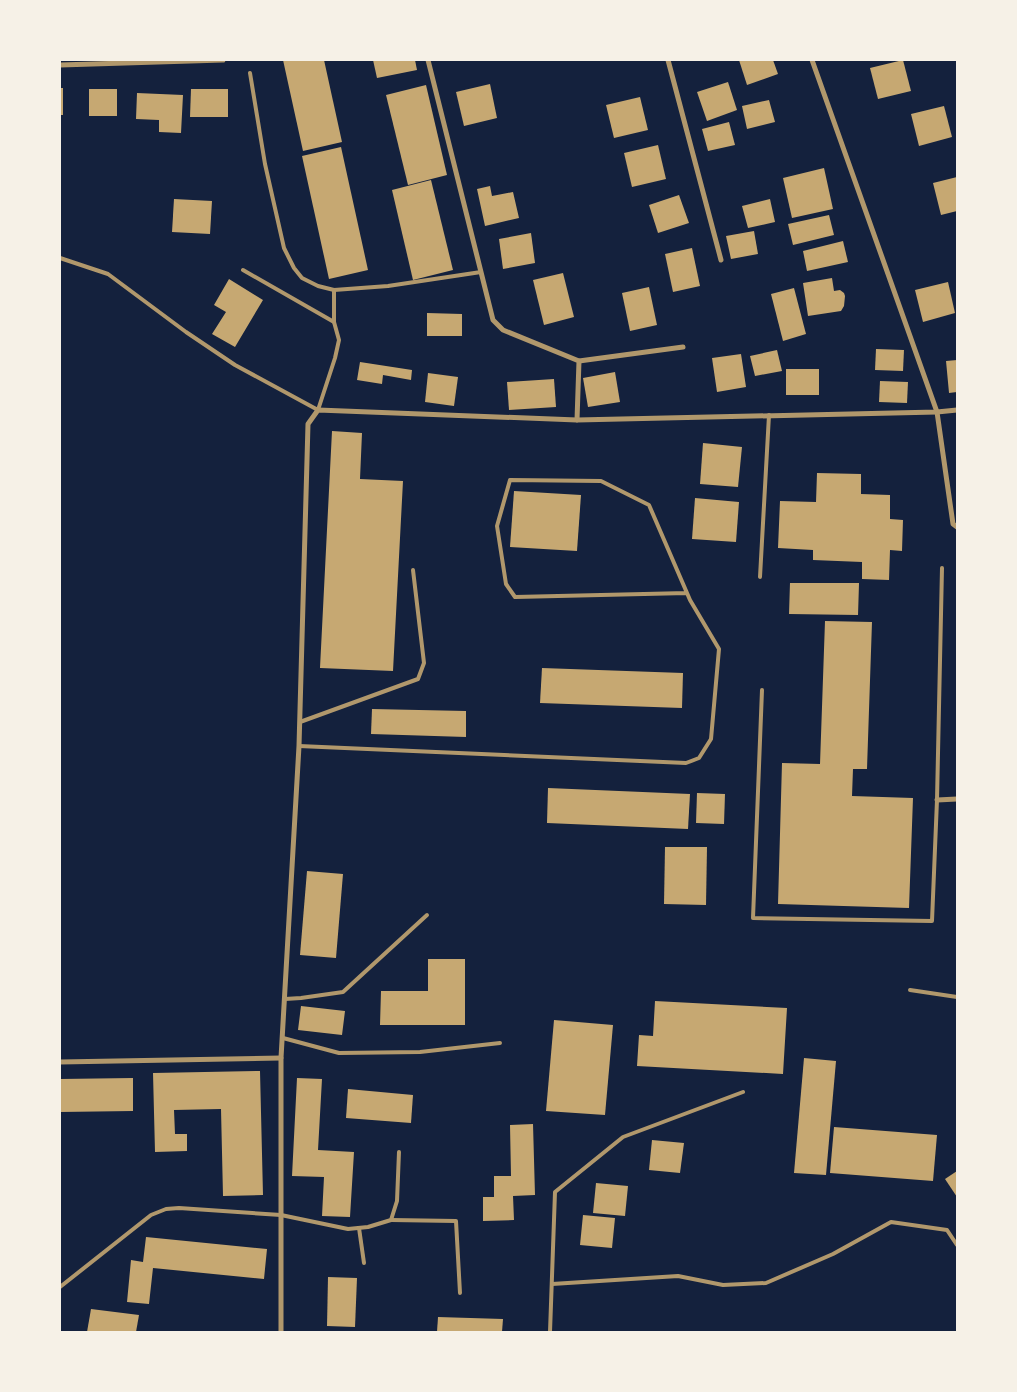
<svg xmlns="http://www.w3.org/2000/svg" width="1017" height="1392" font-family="'Exo 2',sans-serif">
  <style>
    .building { fill: #c6a872 }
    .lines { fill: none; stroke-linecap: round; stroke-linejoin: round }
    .service { stroke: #b1986c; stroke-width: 4 }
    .minor { stroke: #b1986c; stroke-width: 5 }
  </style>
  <rect width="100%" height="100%" fill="#14213d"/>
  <g class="building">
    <path d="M 283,60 L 324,60 L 342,142 L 303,151 Z"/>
    <path d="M 373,60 L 415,60 L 417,70 L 377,78 Z"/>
    <path d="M 739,60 L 773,60 L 778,74 L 747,85 Z"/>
    <path d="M 903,60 L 911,91 L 878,99 L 870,68 Z"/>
    <path d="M 728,82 L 737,110 L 707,121 L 697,92 Z"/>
    <path d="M 490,84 L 497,118 L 464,126 L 456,92 Z"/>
    <path d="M 426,85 L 447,175 L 408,185 L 386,95 Z"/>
    <rect x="60" y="88" width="3" height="27"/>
    <rect x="89" y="89" width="28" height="27"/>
    <path d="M 191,89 L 228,89 L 228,117 L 190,117 Z"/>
    <path d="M 137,93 L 183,95 L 181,133 L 159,132 L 159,120 L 136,119 Z"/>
    <path d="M 640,97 L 648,130 L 614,138 L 606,105 Z"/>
    <path d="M 769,100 L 775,122 L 747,129 L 742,106 Z"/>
    <path d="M 944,106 L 952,137 L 919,146 L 911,114 Z"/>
    <path d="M 729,122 L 735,145 L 708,151 L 702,129 Z"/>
    <path d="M 658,145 L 666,179 L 632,187 L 624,153 Z"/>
    <path d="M 341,147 L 368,270 L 329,279 L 302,156 Z"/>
    <path d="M 824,168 L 833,209 L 792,218 L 783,178 Z"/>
    <path d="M 957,177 L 957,211 L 941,215 L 933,183 Z"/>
    <path d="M 431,180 L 453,270 L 413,280 L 392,190 Z"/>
    <path d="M 490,186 L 492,196 L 513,192 L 519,218 L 485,226 L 477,189 Z"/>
    <path d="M 679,195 L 689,223 L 658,233 L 649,205 Z"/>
    <path d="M 174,199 L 212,201 L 210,234 L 172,232 Z"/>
    <path d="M 770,199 L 775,222 L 748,228 L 742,206 Z"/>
    <path d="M 829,215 L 834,235 L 793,245 L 788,224 Z"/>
    <path d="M 754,231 L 758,254 L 731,259 L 726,236 Z"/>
    <path d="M 531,233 L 535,263 L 503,269 L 499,239 Z"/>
    <path d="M 843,241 L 848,262 L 807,271 L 803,251 Z"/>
    <path d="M 692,248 L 700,286 L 673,292 L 665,254 Z"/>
    <path d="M 563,273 L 574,317 L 544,325 L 533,280 Z"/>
    <path d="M 832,278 L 834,291 L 840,290 L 844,293 L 845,296 L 844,306 L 841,311 L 808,316 L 803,283 Z"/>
    <path d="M 229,279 L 263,300 L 235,347 L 212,334 L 226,312 L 214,305 Z"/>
    <path d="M 948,282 L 955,313 L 923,322 L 915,290 Z"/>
    <path d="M 649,287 L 657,325 L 630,331 L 622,293 Z"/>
    <path d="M 794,288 L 806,334 L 783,341 L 771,294 Z"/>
    <path d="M 427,313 L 462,314 L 462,336 L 427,336 Z"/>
    <path d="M 876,349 L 904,350 L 903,371 L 875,370 Z"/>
    <path d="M 777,350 L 782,371 L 755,376 L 750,356 Z"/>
    <path d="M 741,354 L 746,387 L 717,392 L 712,358 Z"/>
    <path d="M 957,360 L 957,392 L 949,393 L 946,361 Z"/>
    <path d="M 360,362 L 412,370 L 411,380 L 383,375 L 382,384 L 357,380 Z"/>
    <rect x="786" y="369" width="33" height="26"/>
    <path d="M 615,372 L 620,402 L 588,407 L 583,378 Z"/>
    <path d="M 428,373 L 458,377 L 454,406 L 425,402 Z"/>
    <path d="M 554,379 L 556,407 L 509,410 L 507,382 Z"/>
    <path d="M 880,381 L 908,382 L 907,403 L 879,402 Z"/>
    <path d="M 332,431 L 362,433 L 360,479 L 403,481 L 393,671 L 320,668 Z"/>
    <path d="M 703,443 L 742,447 L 738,487 L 700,484 Z"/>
    <path d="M 817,473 L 861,474 L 861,494 L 890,495 L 890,519 L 903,520 L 902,551 L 890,550 L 889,580 L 862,579 L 862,562 L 813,560 L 813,550 L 778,548 L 780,501 L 816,502 Z"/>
    <path d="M 514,491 L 581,495 L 577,551 L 510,547 Z"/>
    <path d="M 695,498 L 739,502 L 736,542 L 692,539 Z"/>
    <path d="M 790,583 L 859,583 L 858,615 L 789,614 Z"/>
    <path d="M 825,621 L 872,622 L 867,769 L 853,769 L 852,796 L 913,798 L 909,908 L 778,904 L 782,763 L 820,764 Z"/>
    <path d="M 542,668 L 683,673 L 682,708 L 540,703 Z"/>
    <path d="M 372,709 L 466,711 L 466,737 L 371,734 Z"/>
    <path d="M 548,788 L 690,794 L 688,829 L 547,823 Z"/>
    <path d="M 697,793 L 725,794 L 724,824 L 696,823 Z"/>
    <path d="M 665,847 L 707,847 L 706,905 L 664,904 Z"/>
    <path d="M 307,871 L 343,874 L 336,958 L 300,955 Z"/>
    <path d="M 428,959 L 465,959 L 465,1025 L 380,1025 L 381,991 L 428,991 Z"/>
    <path d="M 655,1001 L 787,1008 L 783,1074 L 637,1066 L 639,1035 L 653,1036 Z"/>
    <path d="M 301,1006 L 345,1011 L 342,1035 L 298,1030 Z"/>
    <path d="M 554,1020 L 613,1025 L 605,1115 L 546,1111 Z"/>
    <path d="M 804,1058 L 836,1061 L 826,1175 L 794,1173 Z"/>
    <path d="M 260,1071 L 263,1195 L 223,1196 L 221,1109 L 174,1110 L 175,1134 L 187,1134 L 187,1151 L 155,1152 L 153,1073 Z"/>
    <path d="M 133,1078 L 133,1111 L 60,1112 L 60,1079 Z"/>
    <path d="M 297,1078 L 322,1079 L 318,1150 L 354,1152 L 350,1217 L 322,1216 L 324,1177 L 292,1176 Z"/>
    <path d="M 348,1089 L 413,1095 L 411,1123 L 346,1118 Z"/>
    <path d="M 533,1124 L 535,1195 L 513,1196 L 514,1220 L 483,1221 L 483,1197 L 494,1197 L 494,1176 L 511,1176 L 510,1125 Z"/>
    <path d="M 834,1127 L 937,1135 L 933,1181 L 830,1173 Z"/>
    <path d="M 652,1140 L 684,1143 L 680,1173 L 649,1170 Z"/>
    <path d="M 957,1171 L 957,1197 L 945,1179 Z"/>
    <path d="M 596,1183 L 628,1186 L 625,1216 L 593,1213 Z"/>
    <path d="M 583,1215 L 615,1218 L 612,1248 L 580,1245 Z"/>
    <path d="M 146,1237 L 267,1249 L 264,1279 L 153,1268 L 149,1304 L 127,1302 L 131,1260 L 143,1262 Z"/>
    <path d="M 328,1277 L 357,1278 L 355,1327 L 327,1326 Z"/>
    <path d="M 91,1309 L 139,1315 L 136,1332 L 87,1332 Z"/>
    <path d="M 438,1317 L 503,1319 L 502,1332 L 437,1332 Z"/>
  </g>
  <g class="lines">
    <g class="service">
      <path d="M 250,73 L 265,164 L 284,248 L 294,268 L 302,278 L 318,286 L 334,290 L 388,286 L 481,272"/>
      <path d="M 60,258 L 108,274 L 186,332 L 235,365 L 318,410 L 335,358 L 339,340 L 334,322 L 243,270"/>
      <path d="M 334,290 L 334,322"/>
      <path d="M 760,577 L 769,415"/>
      <path d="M 762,690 L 753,918 L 932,921 L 937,800 L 942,568"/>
      <path d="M 300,722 L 418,679 L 424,663 L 413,570"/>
      <path d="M 299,746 L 686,763 L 699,758 L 711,739 L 719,649 L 690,600 L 687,593 L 649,505 L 601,481 L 510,480 L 497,526 L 506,584 L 515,597 L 687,593"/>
      <path d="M 910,990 L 957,997"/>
      <path d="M 285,999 L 301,998 L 343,992 L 427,915"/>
      <path d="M 283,1038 L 339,1053 L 420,1052 L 500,1043"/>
      <path d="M 391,1220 L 456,1221 L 460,1293"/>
      <path d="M 359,1228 L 364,1263"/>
      <path d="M 552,1284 L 678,1276 L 723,1285 L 766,1283 L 833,1254 L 891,1222 L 947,1230 L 957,1245"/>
      <path d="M 60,1287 L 151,1215 L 166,1209 L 179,1208 L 281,1215 L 348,1229 L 368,1227 L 391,1220 L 397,1201 L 399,1152"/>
      <path d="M 550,1332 L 555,1192 L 623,1137 L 743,1092"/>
    </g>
    <g class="minor">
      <path d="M 428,60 L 493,320 L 503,330 L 579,361 L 577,420"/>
      <path d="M 668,60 L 721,260"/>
      <path d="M 812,60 L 937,412 L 953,524 L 957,527"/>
      <path d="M 60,65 L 223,60"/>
      <path d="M 579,361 L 683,347"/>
      <path d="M 937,800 L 957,799"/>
      <path d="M 60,1062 L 281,1058"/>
      <path d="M 281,1332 L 281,1058 L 299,746 L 308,424 L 318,410 L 577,420 L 937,412 L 957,410"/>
    </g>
  </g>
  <rect width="1017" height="1392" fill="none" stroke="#f6f1e7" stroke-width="122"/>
</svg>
